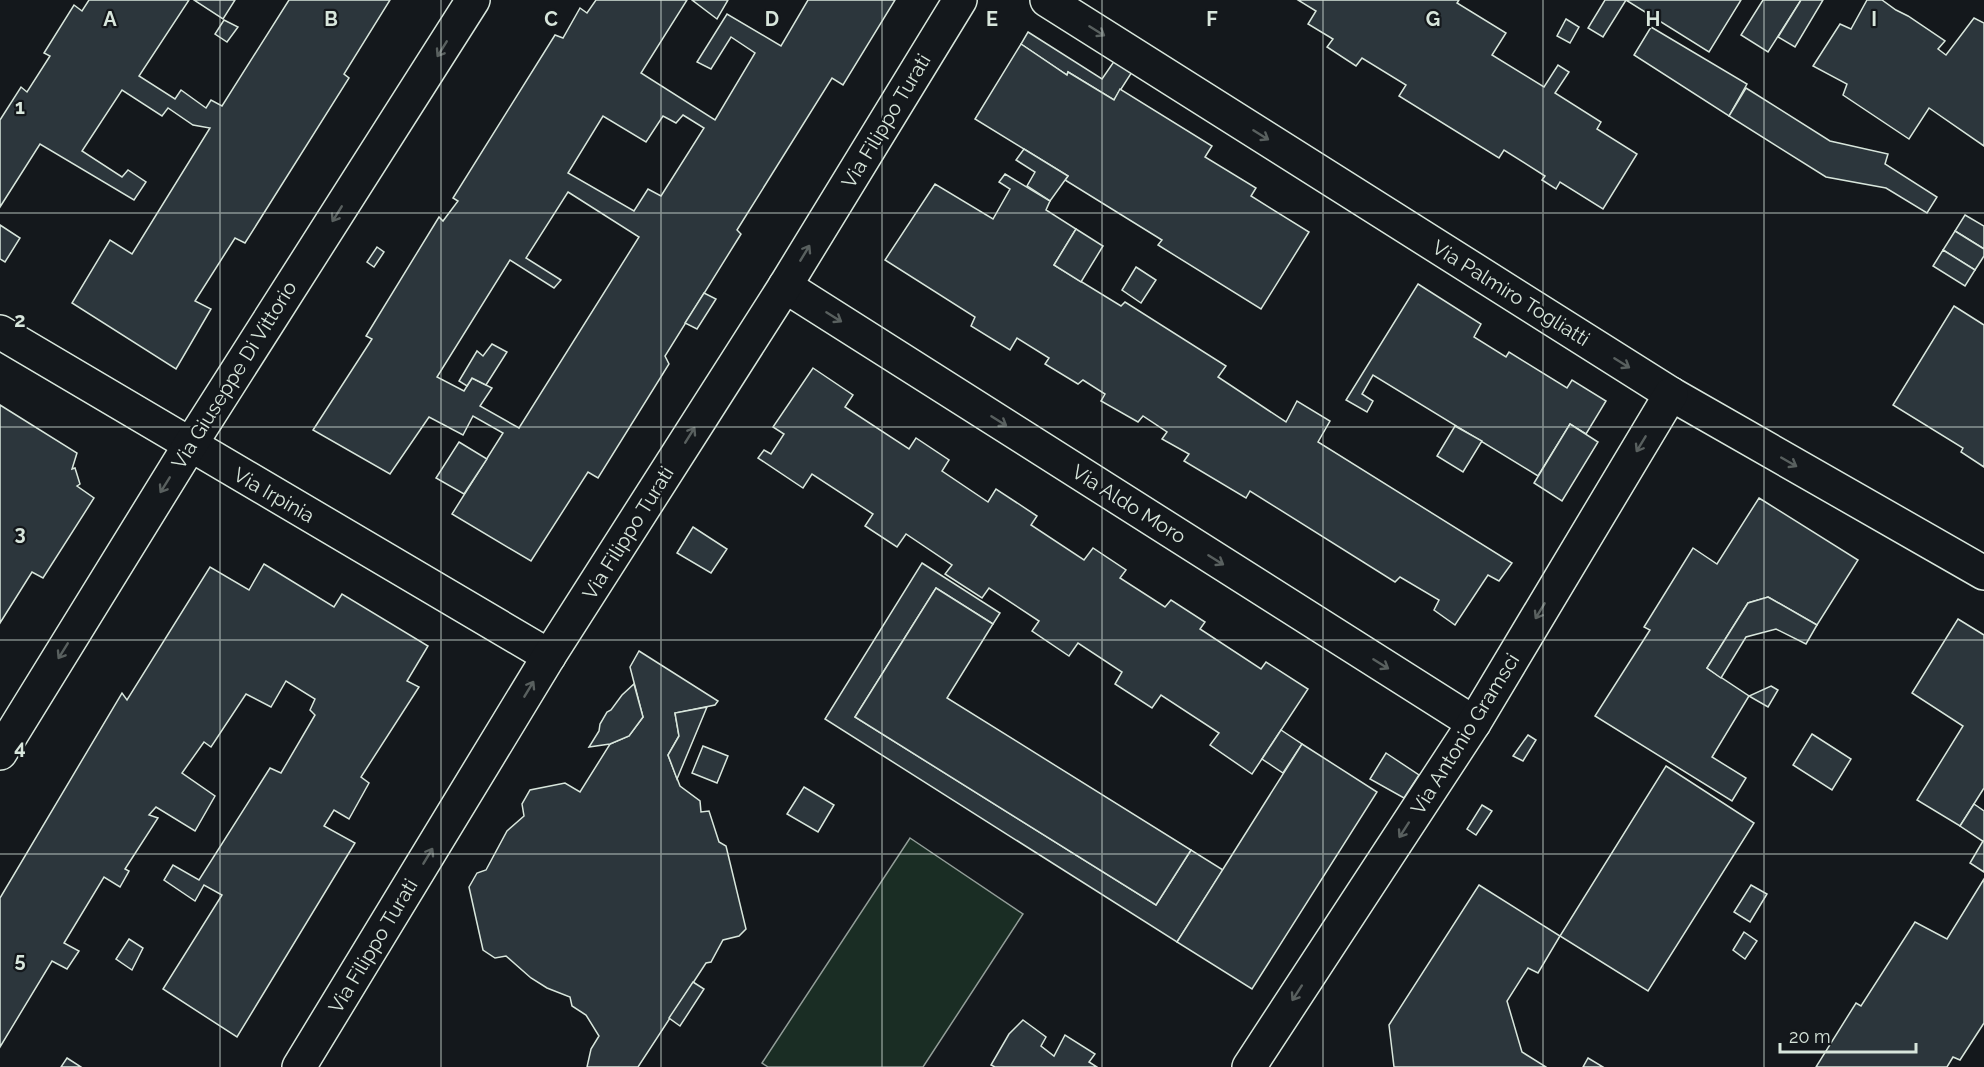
<svg xmlns="http://www.w3.org/2000/svg" width="1984" height="1067" font-family="Raleway,sans-serif">
  <style>
    .green { fill: #1a2d24; stroke: #939e99; stroke-width: 1.5 }
    .building { fill: #2c363c; stroke: #d8e6dc; stroke-width: 1.5; fill-rule: evenodd }
    .lines { fill: none; stroke-linecap: round; stroke-linejoin: round }
    .minor-casing { stroke: #d8e6dc; stroke-width: 36 }
    .minor { stroke: #14181c; stroke-width: 33 }
    .oneway { stroke: #59605f }
    .grid { fill: none; stroke: #d8e6dc; stroke-width: 1.5; stroke-opacity: 0.55 }
    .labels { text-anchor: middle; dominant-baseline: central; stroke-width: 4.5; stroke-linejoin: round; paint-order: stroke }
    .street-label { font-size: 20px; fill: #d8e6dc; stroke: #14181c }
    .grid-label { font-size: 20px; text-anchor: middle; font-weight: bold; fill: #d8e6dc; stroke: #14181c; stroke-width: 4.5; stroke-linejoin: round; paint-order: stroke }
  </style>
  <rect width="100%" height="100%" fill="#14181c"/>
  <path class="green" d="M 910,838 L 1023,914 L 923,1067 L 768,1067 L 762,1063 Z"/>
  <g class="building">
    <path d="M 89,0 L 189,0 L 139,76 L 175,99 L 181,90 L 206,108 L 211,100 L 222,106 L 289,0 L 390,0 L 344,74 L 349,78 L 245,243 L 235,238 L 195,301 L 211,309 L 176,369 L 72,303 L 110,240 L 132,254 L 210,128 L 193,125 L 168,108 L 162,116 L 122,90 L 82,151 L 122,177 L 128,170 L 146,182 L 134,200 L 40,144 L 0,207 L 0,120 L 21,87 L 27,92 L 50,56 L 44,53 L 74,5 L 82,11 Z"/>
    <path d="M 194,0 L 235,0 L 223,19 Z"/>
    <path d="M 596,0 L 687,0 L 641,73 L 715,120 L 755,53 L 731,37 L 711,69 L 697,62 L 727,14 L 781,46 L 808,0 L 895,0 L 843,85 L 832,78 L 737,230 L 741,234 L 665,356 L 669,364 L 598,478 L 588,472 L 531,561 L 452,514 L 503,433 L 473,416 L 463,435 L 429,417 L 390,474 L 313,430 L 372,339 L 366,336 L 439,217 L 443,221 L 458,201 L 453,198 L 555,35 L 563,38 L 580,8 L 587,13 ZM 683,115 L 704,128 L 661,196 L 648,189 L 634,211 L 568,173 L 603,116 L 646,142 L 663,116 L 676,123 ZM 568,192 L 639,237 L 519,428 L 480,406 L 492,388 L 472,378 L 464,391 L 437,377 L 510,260 L 554,288 L 561,280 L 526,258 Z"/>
    <path d="M 692,0 L 728,0 L 717,19 Z"/>
    <path d="M 1298,0 L 1459,0 L 1457,3 L 1506,33 L 1492,55 L 1544,87 L 1558,65 L 1569,72 L 1555,93 L 1601,122 L 1597,129 L 1637,154 L 1603,209 L 1560,182 L 1556,189 L 1542,180 L 1545,176 L 1504,150 L 1499,158 L 1399,96 L 1406,85 L 1362,58 L 1356,66 L 1327,47 L 1333,39 L 1308,24 L 1316,11 Z"/>
    <path d="M 1605,0 L 1741,0 L 1709,52 L 1626,0 L 1603,37 L 1588,28 Z"/>
    <path d="M 1763,0 L 1801,0 L 1768,52 L 1741,35 Z"/>
    <path d="M 1801,0 L 1823,0 L 1795,47 L 1778,37 Z"/>
    <path d="M 1867,0 L 1882,0 L 1896,10 L 1908,16 L 1945,41 L 1938,49 L 1946,55 L 1974,18 L 1984,23 L 1984,146 L 1929,108 L 1909,139 L 1843,95 L 1847,84 L 1813,66 L 1840,24 L 1851,29 Z"/>
    <path d="M 1566,19 L 1579,27 L 1570,43 L 1557,36 Z"/>
    <path d="M 224,20 L 238,27 L 227,42 L 215,34 Z"/>
    <path d="M 1651,27 L 1747,84 L 1729,116 L 1634,55 Z"/>
    <path d="M 1028,32 L 1102,79 L 1115,60 L 1132,72 L 1114,100 L 1068,72 L 1067,75 L 1021,44 Z"/>
    <path d="M 1021,44 L 1067,75 L 1068,72 L 1114,100 L 1120,89 L 1212,146 L 1205,157 L 1256,188 L 1251,196 L 1309,232 L 1261,309 L 1158,245 L 1162,240 L 1065,180 L 1068,176 L 975,119 Z"/>
    <path d="M 1746,88 L 1830,141 L 1888,154 L 1885,164 L 1937,197 L 1927,213 L 1886,188 L 1826,177 L 1729,116 Z"/>
    <path d="M 1024,149 L 1068,176 L 1050,201 L 1027,186 L 1035,172 L 1016,160 Z"/>
    <path d="M 1005,174 L 1050,201 L 1046,210 L 1076,229 L 1054,265 L 1121,306 L 1125,302 L 1226,366 L 1218,377 L 1286,422 L 1297,401 L 1330,421 L 1318,442 L 1512,563 L 1499,581 L 1488,575 L 1455,625 L 1434,610 L 1439,600 L 1400,577 L 1395,582 L 1250,491 L 1246,498 L 1184,461 L 1189,454 L 1162,439 L 1167,432 L 1143,416 L 1138,422 L 1101,401 L 1105,394 L 1083,380 L 1078,384 L 1045,364 L 1049,358 L 1017,338 L 1010,350 L 971,326 L 975,317 L 885,260 L 935,184 L 993,219 L 1010,189 L 999,182 Z"/>
    <path d="M 1965,215 L 1984,226 L 1984,249 L 1955,231 Z"/>
    <path d="M 0,225 L 20,238 L 5,262 L 0,259 Z"/>
    <path d="M 1076,229 L 1103,246 L 1081,282 L 1054,265 Z"/>
    <path d="M 1955,231 L 1984,249 L 1984,256 L 1975,270 L 1943,250 Z"/>
    <path d="M 377,247 L 384,252 L 374,267 L 367,262 Z"/>
    <path d="M 1943,250 L 1975,270 L 1965,286 L 1933,266 Z"/>
    <path d="M 1136,267 L 1156,280 L 1141,303 L 1122,290 Z"/>
    <path d="M 1418,284 L 1481,324 L 1474,337 L 1506,357 L 1509,352 L 1567,388 L 1572,380 L 1606,401 L 1586,434 L 1570,424 L 1538,476 L 1373,375 L 1362,394 L 1373,401 L 1367,412 L 1346,400 Z"/>
    <path d="M 704,293 L 716,299 L 697,329 L 685,323 Z"/>
    <path d="M 1954,306 L 1984,325 L 1984,467 L 1961,452 L 1963,448 L 1893,405 Z"/>
    <path d="M 492,344 L 507,352 L 486,385 L 472,378 L 467,386 L 459,381 L 477,351 L 483,356 Z"/>
    <path d="M 813,368 L 853,395 L 845,407 L 909,449 L 916,438 L 949,460 L 942,471 L 988,502 L 996,489 L 1037,516 L 1031,525 L 1084,560 L 1093,548 L 1126,570 L 1120,578 L 1165,607 L 1171,600 L 1205,622 L 1200,629 L 1261,669 L 1266,662 L 1308,689 L 1252,774 L 1210,745 L 1219,733 L 1161,695 L 1152,708 L 1115,684 L 1122,672 L 1078,643 L 1069,656 L 1032,631 L 1039,621 L 989,588 L 982,598 L 945,574 L 952,565 L 906,534 L 897,547 L 865,526 L 873,514 L 812,474 L 803,488 L 758,458 L 764,450 L 771,454 L 784,434 L 773,427 Z"/>
    <path d="M 0,405 L 77,453 L 72,469 L 75,468 L 80,484 L 77,486 L 94,498 L 43,578 L 32,572 L 0,623 Z"/>
    <path d="M 1570,424 L 1598,442 L 1562,501 L 1534,483 Z"/>
    <path d="M 1455,426 L 1482,441 L 1463,472 L 1437,456 Z"/>
    <path d="M 459,442 L 487,459 L 464,494 L 436,478 Z"/>
    <path d="M 1759,498 L 1858,560 L 1817,625 L 1768,597 L 1748,603 L 1707,668 L 1749,696 L 1712,757 L 1746,778 L 1732,801 L 1595,716 L 1650,630 L 1644,627 L 1693,548 L 1717,564 Z"/>
    <path d="M 693,527 L 727,549 L 711,573 L 677,553 Z"/>
    <path d="M 922,563 L 1000,613 L 993,624 L 936,588 L 855,717 L 1156,905 L 1191,850 L 1223,870 L 1177,942 L 825,719 Z"/>
    <path d="M 264,564 L 334,607 L 342,594 L 428,646 L 407,681 L 419,687 L 361,777 L 369,783 L 349,819 L 334,810 L 324,826 L 355,843 L 237,1037 L 163,989 L 222,895 L 204,885 L 195,901 L 164,880 L 173,865 L 199,880 L 270,768 L 281,773 L 315,715 L 310,710 L 315,699 L 286,681 L 271,707 L 246,694 L 211,747 L 204,742 L 182,773 L 215,796 L 195,831 L 156,807 L 149,815 L 158,818 L 125,869 L 129,871 L 120,887 L 104,877 L 64,943 L 79,951 L 67,969 L 52,961 L 0,1047 L 0,898 L 122,693 L 127,700 L 210,567 L 249,590 Z"/>
    <path d="M 936,588 L 993,624 L 947,698 L 1191,850 L 1156,905 L 855,717 Z"/>
    <path d="M 1768,597 L 1817,625 L 1806,644 L 1776,629 L 1746,637 L 1721,678 L 1707,668 L 1748,603 Z"/>
    <path d="M 1958,619 L 1984,635 L 1984,788 L 1960,826 L 1917,800 L 1963,726 L 1912,693 Z"/>
    <path d="M 639,651 L 718,701 L 715,705 L 675,713 L 679,736 L 668,755 L 680,786 L 700,801 L 701,812 L 709,811 L 719,842 L 726,846 L 746,929 L 739,936 L 723,940 L 711,962 L 706,963 L 638,1067 L 587,1067 L 591,1049 L 599,1036 L 586,1015 L 572,1006 L 570,997 L 547,988 L 531,978 L 506,956 L 495,958 L 483,950 L 469,887 L 477,873 L 486,870 L 507,831 L 524,816 L 522,804 L 530,790 L 565,783 L 580,792 L 610,744 L 629,736 L 643,717 L 630,667 Z"/>
    <path d="M 634,684 L 643,717 L 629,736 L 610,744 L 589,747 L 599,731 L 600,724 L 607,712 L 611,710 L 622,695 Z"/>
    <path d="M 1771,686 L 1778,690 L 1768,707 L 1749,696 Z"/>
    <path d="M 707,707 L 677,779 L 668,755 L 679,736 L 675,713 Z"/>
    <path d="M 1281,730 L 1302,744 L 1283,773 L 1262,759 Z"/>
    <path d="M 1812,734 L 1851,759 L 1832,790 L 1793,765 Z"/>
    <path d="M 1528,735 L 1536,740 L 1523,761 L 1513,756 Z"/>
    <path d="M 1302,744 L 1377,792 L 1252,989 L 1177,942 Z"/>
    <path d="M 703,746 L 728,756 L 717,783 L 692,773 Z"/>
    <path d="M 1386,753 L 1419,775 L 1404,798 L 1370,779 Z"/>
    <path d="M 1666,766 L 1754,823 L 1648,991 L 1560,936 Z"/>
    <path d="M 804,787 L 834,805 L 818,832 L 787,814 Z"/>
    <path d="M 1974,804 L 1984,811 L 1984,842 L 1960,826 Z"/>
    <path d="M 1482,805 L 1492,811 L 1476,835 L 1467,829 Z"/>
    <path d="M 1983,841 L 1984,842 L 1984,872 L 1970,863 Z"/>
    <path d="M 1984,879 L 1984,1023 L 1960,1060 L 1953,1057 L 1947,1067 L 1816,1067 L 1856,1003 L 1861,1006 L 1915,922 L 1947,939 Z"/>
    <path d="M 1479,885 L 1560,936 L 1538,973 L 1528,968 L 1507,1001 L 1522,1052 L 1546,1067 L 1394,1067 L 1389,1025 Z"/>
    <path d="M 1751,885 L 1767,894 L 1750,922 L 1734,912 Z"/>
    <path d="M 1744,932 L 1757,941 L 1745,959 L 1733,950 Z"/>
    <path d="M 129,939 L 143,948 L 132,970 L 116,959 Z"/>
    <path d="M 693,982 L 704,989 L 680,1026 L 669,1018 Z"/>
    <path d="M 1023,1020 L 1046,1037 L 1041,1046 L 1054,1056 L 1065,1035 L 1095,1054 L 1089,1062 L 1097,1067 L 995,1067 L 991,1065 L 1009,1034 Z"/>
    <path d="M 67,1058 L 81,1067 L 61,1067 Z"/>
    <path d="M 1588,1058 L 1603,1067 L 1583,1067 Z"/>
  </g>
  <g class="lines">
    <g class="minor-casing">
      <g id="minor">
        <path d="M 1047,0 L 1671,394 L 1984,573"/>
        <path d="M 785,286 L 1474,723"/>
        <path d="M 0,332 L 549,656"/>
        <path d="M 0,753 L 190,445 L 473,0"/>
        <path d="M 299,1067 L 549,656 L 785,286 L 960,0"/>
        <path d="M 1249,1067 L 1474,723 L 1671,394"/>
      </g>
    </g>
    <use href="#minor" class="minor"/>
  </g>
  <defs><path id="oneway-shaft" d="M-6 0H5M1.5-3L5.5 0L1.5 3" fill="none" stroke-width="1.6" stroke-linecap="round" stroke-linejoin="round" transform="scale(1.5)"/></defs>
  <g class="oneway">
    <use href="#oneway-shaft" transform="translate(1097 31) rotate(32)"/>
    <use href="#oneway-shaft" transform="translate(442 49) rotate(122)"/>
    <use href="#oneway-shaft" transform="translate(1261 135) rotate(32)"/>
    <use href="#oneway-shaft" transform="translate(337 214) rotate(122)"/>
    <use href="#oneway-shaft" transform="translate(805 253) rotate(-59)"/>
    <use href="#oneway-shaft" transform="translate(834 317) rotate(32)"/>
    <use href="#oneway-shaft" transform="translate(1622 363) rotate(32)"/>
    <use href="#oneway-shaft" transform="translate(999 421) rotate(32)"/>
    <use href="#oneway-shaft" transform="translate(690 435) rotate(-58)"/>
    <use href="#oneway-shaft" transform="translate(1641 444) rotate(121)"/>
    <use href="#oneway-shaft" transform="translate(1789 462) rotate(30)"/>
    <use href="#oneway-shaft" transform="translate(165 485) rotate(122)"/>
    <use href="#oneway-shaft" transform="translate(1216 560) rotate(32)"/>
    <use href="#oneway-shaft" transform="translate(1540 611) rotate(121)"/>
    <use href="#oneway-shaft" transform="translate(63 651) rotate(122)"/>
    <use href="#oneway-shaft" transform="translate(1381 664) rotate(32)"/>
    <use href="#oneway-shaft" transform="translate(529 689) rotate(-59)"/>
    <use href="#oneway-shaft" transform="translate(1404 830) rotate(123)"/>
    <use href="#oneway-shaft" transform="translate(428 856) rotate(-59)"/>
    <use href="#oneway-shaft" transform="translate(1297 993) rotate(123)"/>
  </g>
  <path class="grid" d="M 220,0 L 220,1067M 441,0 L 441,1067M 661,0 L 661,1067M 882,0 L 882,1067M 1102,0 L 1102,1067M 1323,0 L 1323,1067M 1543,0 L 1543,1067M 1764,0 L 1764,1067M 0,213 L 1984,213M 0,427 L 1984,427M 0,640 L 1984,640M 0,854 L 1984,854"/>
  <g class="labels">
    <g class="street-label">
      <text transform="translate(886 121) rotate(-59)">Via Filippo Turati</text>
      <text transform="translate(1511 293) rotate(32)">Via Palmiro Togliatti</text>
      <text transform="translate(234 375) rotate(-58)">Via Giuseppe Di Vittorio</text>
      <text transform="translate(274 495) rotate(30)">Via Irpinia</text>
      <text transform="translate(1129 504) rotate(32)">Via Aldo Moro</text>
      <text transform="translate(628 533) rotate(-58)">Via Filippo Turati</text>
      <text transform="translate(1465 734) rotate(-58)">Via Antonio Gramsci</text>
      <text transform="translate(373 946) rotate(-59)">Via Filippo Turati</text>
    </g>
  </g>
  <g class="grid-label">
    <text x="110" y="26">A</text>
    <text x="331" y="26">B</text>
    <text x="551" y="26">C</text>
    <text x="772" y="26">D</text>
    <text x="992" y="26">E</text>
    <text x="1212" y="26">F</text>
    <text x="1433" y="26">G</text>
    <text x="1653" y="26">H</text>
    <text x="1874" y="26">I</text>
    <text x="20" y="114">1</text>
    <text x="20" y="327">2</text>
    <text x="20" y="540">3</text>
    <text x="20" y="754">4</text>
    <text x="20" y="967">5</text>
  </g>
  <path d="M1780 1043v9h136v-9" fill="none" stroke="#d8e6dc" stroke-width="3"/>
  <text x="1789" y="1043" font-size="18" fill="#d8e6dc" stroke="#14181c" stroke-width="4.5" paint-order="stroke">20 m</text>
</svg>
